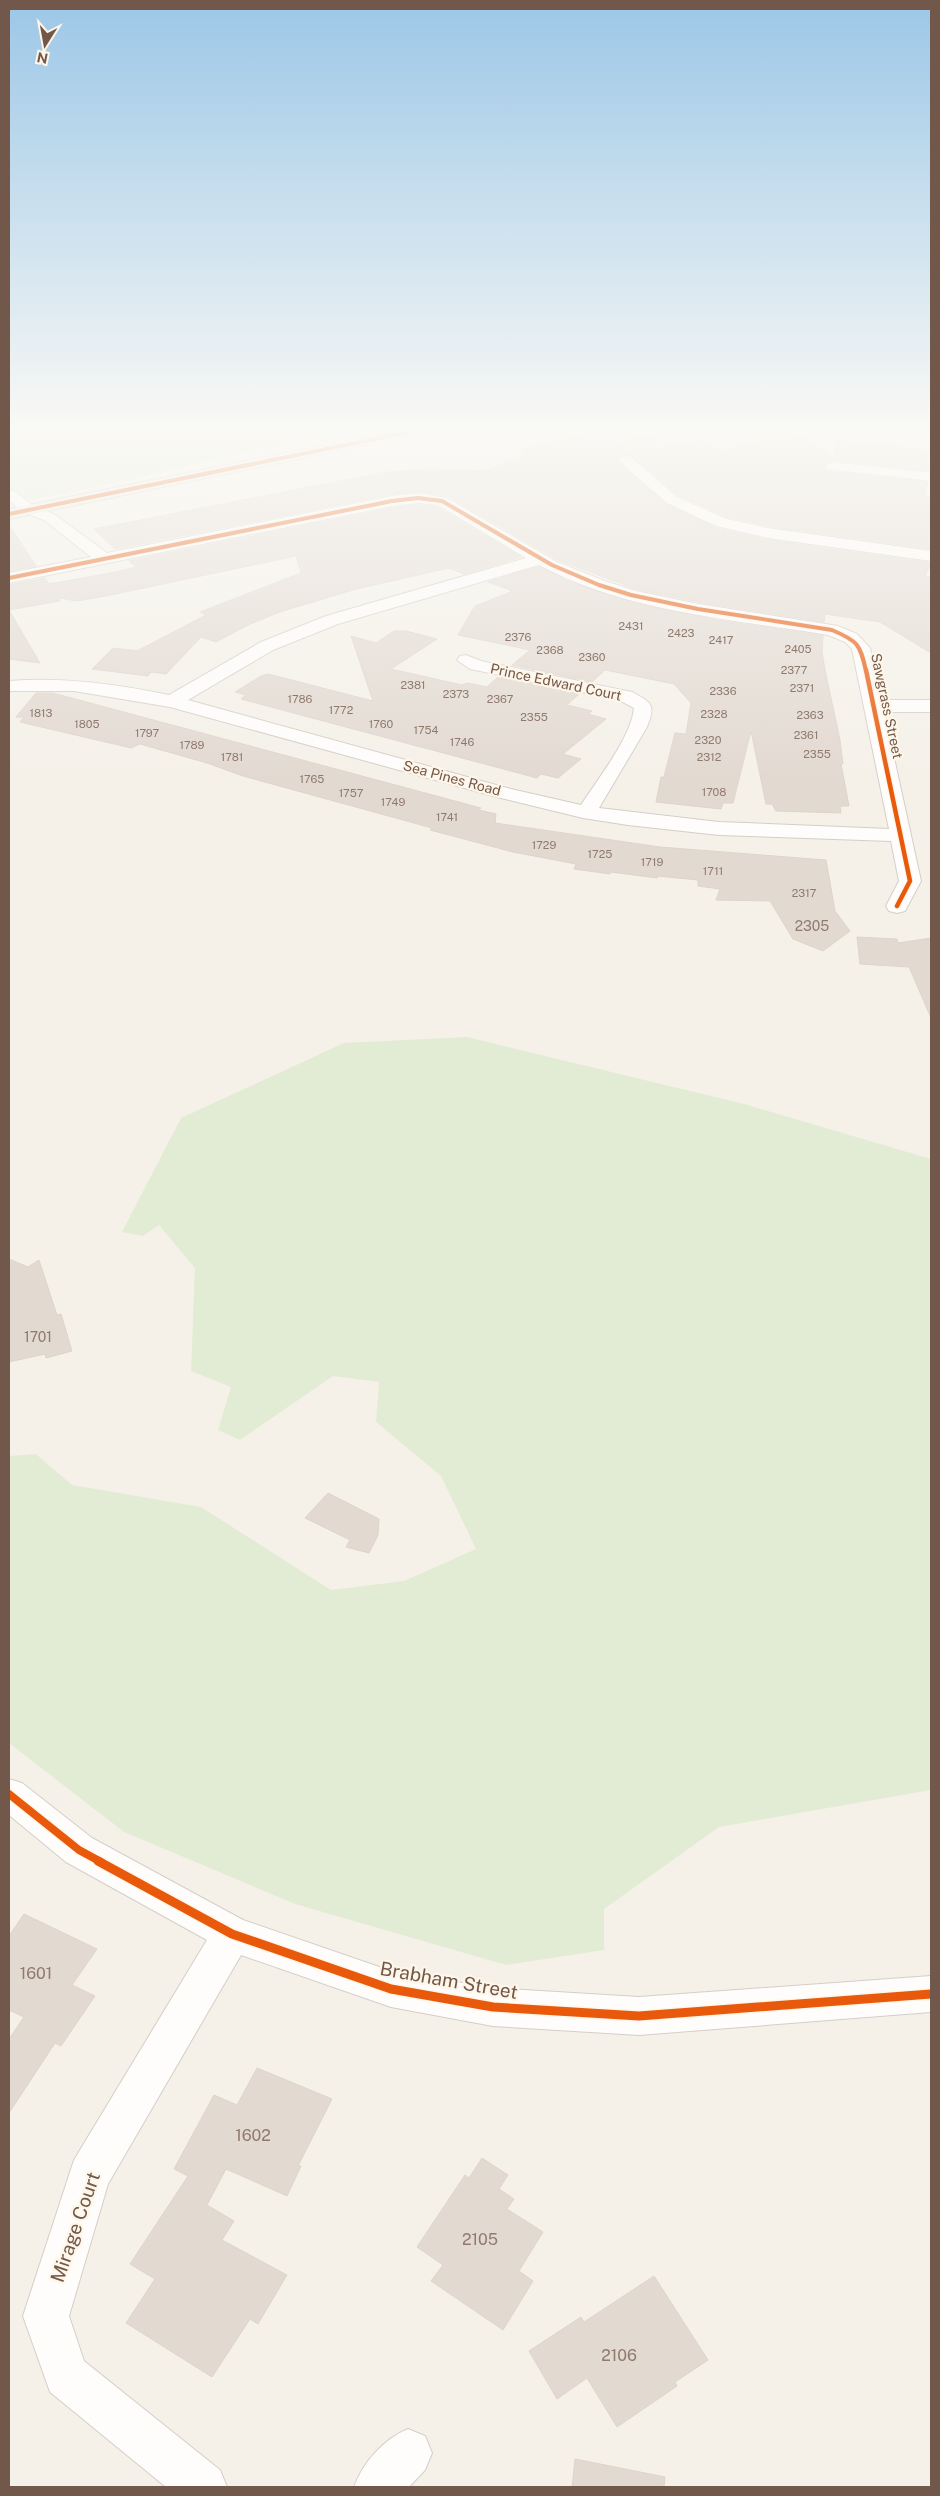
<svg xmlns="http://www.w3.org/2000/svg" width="940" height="2496" font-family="'Public Sans',sans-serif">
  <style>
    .green { fill: #e2ecd4 }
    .building { fill: #e2d9d1; stroke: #ded4cb }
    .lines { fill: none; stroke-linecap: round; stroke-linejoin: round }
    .minor-casing { stroke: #d4cec7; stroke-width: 2 }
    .major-casing { stroke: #d4ccc5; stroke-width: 2 }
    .minor { fill: #fefdfc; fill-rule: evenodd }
    .major { fill: #f1ede5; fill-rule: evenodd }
    .cycleway-far3-casing { stroke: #fef6e9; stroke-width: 5.5 }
    .cycleway-far2-casing { stroke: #fef6e9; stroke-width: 7 }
    .cycleway-far1-casing { stroke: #fef6e9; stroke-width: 11 }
    .cycleway-casing { stroke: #fef6e9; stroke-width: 12 }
    .cycleway-far3 { stroke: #e8590c; stroke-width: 4 }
    .cycleway-far2 { stroke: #e8590c; stroke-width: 4.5 }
    .cycleway-far1 { stroke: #e8590c; stroke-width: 8 }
    .cycleway { stroke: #e8590c; stroke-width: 9 }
    .labels { text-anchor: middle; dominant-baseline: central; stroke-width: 4.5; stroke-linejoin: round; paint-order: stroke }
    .far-number-label { font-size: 11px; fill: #907a6e }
    .far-street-label { font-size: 14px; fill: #72584a; stroke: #fef6e9 }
    .number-label { font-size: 14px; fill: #907a6e }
    .near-number-label { font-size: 16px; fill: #907a6e }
    .near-street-label { font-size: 19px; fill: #72584a; stroke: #fef6e9 }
  </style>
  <rect width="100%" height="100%" fill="#f5f1e9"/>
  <g class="green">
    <path d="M 9,432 L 344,432 C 231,452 122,486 9,503 Z"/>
    <path d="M 467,1037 L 744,1104 L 931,1159 L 931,1790 L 719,1827 L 604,1909 L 604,1950 L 506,1965 L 295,1904 L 124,1832 L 9,1743 L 9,1456 L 36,1454 L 72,1485 L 201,1507 L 331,1590 L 404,1581 L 476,1549 L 441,1476 L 376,1422 L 379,1382 L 333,1376 L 240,1440 L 218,1430 L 231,1387 L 191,1371 L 195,1268 L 159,1225 L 143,1236 L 122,1232 L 181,1118 L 344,1043 Z"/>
  </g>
  <g class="building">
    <path d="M 613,432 L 622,444 L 632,434 L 660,437 L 650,450 L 701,440 L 723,451 L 763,440 L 806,437 L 834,459 L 835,440 L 931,450 L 931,471 L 832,460 L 823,466 L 827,471 L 928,482 L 924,496 L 931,497 L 931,549 L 768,526 L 728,517 L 678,495 L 632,456 L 621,455 L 617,459 L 620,464 L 666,504 L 716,528 L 768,540 L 931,563 L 925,576 L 931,577 L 931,653 L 880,622 L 825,614 L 824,622 L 698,602 L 636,589 L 558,560 L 448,496 L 418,491 L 392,494 L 115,549 L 94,529 L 387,472 L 430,469 L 485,471 L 526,454 L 521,450 L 583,434 Z"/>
    <path d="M 418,505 L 437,507 L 521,557 L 464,574 L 449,568 L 356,589 L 280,612 L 248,625 L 216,642 L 201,637 L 166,674 L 151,672 L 148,676 L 92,669 L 113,648 L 137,651 L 206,615 L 200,612 L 301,573 L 296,556 L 106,596 L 77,601 L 59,598 L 60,601 L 9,610 L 40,663 L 9,659 L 9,585 L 45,578 L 49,584 L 116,572 L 136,567 L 129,561 L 392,508 Z"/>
    <path d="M 9,525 L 36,566 L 9,571 Z"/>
    <path d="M 539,567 L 572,583 L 643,605 L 717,620 L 823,636 L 822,652 L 825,670 L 840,740 L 843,764 L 841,764 L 849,806 L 840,806 L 841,813 L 776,811 L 772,804 L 766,804 L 751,731 L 733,803 L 723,803 L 721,809 L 656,802 L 661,777 L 664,777 L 675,733 L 686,734 L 691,703 L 674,684 L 605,670 L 592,682 L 512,665 L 530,650 L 458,635 L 475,606 L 513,591 L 488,582 Z"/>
    <path d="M 394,631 L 406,631 L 437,639 L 391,669 L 462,685 L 467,683 L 487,687 L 498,677 L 579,694 L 567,705 L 592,711 L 588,714 L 606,719 L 563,754 L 581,759 L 558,778 L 541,774 L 537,778 L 241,699 L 246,695 L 235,692 L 261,676 L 268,674 L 373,701 L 351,636 L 376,643 Z"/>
    <path d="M 36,693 L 53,693 L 481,808 L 479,810 L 496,814 L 495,823 L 660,847 L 826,860 L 835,911 L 850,931 L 823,951 L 793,939 L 770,901 L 716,900 L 720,889 L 698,886 L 698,880 L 658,876 L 657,878 L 611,872 L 610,874 L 574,869 L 576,864 L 513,852 L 430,830 L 432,828 L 243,776 L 207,763 L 140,744 L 131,748 L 20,722 L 24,717 L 16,717 Z"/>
    <path d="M 857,937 L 897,939 L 898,943 L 931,938 L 931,1018 L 909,967 L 860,964 Z"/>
    <path d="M 9,1259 L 28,1267 L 39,1260 L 57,1315 L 61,1314 L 72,1351 L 46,1358 L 45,1354 L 9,1362 Z"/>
    <path d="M 328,1493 L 379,1519 L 378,1535 L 369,1553 L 346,1547 L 350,1540 L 305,1518 Z"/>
    <path d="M 24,1914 L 97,1949 L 72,1985 L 95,1996 L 61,2046 L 55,2043 L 9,2113 L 9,2039 L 24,2017 L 9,2010 L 9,1936 Z"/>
    <path d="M 257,2068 L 332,2099 L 298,2166 L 301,2166 L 287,2196 L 226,2169 L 207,2205 L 234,2221 L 222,2240 L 287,2275 L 258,2324 L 250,2319 L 212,2377 L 126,2323 L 155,2279 L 130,2264 L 188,2176 L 174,2169 L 214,2095 L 237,2105 Z"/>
    <path d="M 482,2158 L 508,2175 L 499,2189 L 514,2199 L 507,2209 L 543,2232 L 519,2271 L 533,2281 L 503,2330 L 431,2281 L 443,2265 L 417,2247 L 465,2175 L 469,2178 Z"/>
    <path d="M 654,2276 L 708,2360 L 675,2382 L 677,2386 L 617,2427 L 587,2378 L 557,2399 L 529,2351 L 581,2317 L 584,2322 Z"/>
    <path d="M 575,2459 L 665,2477 L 664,2487 L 572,2487 Z"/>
  </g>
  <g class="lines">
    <g class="minor-casing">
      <g id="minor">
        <path d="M 626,456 L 631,457 L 677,497 L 727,519 L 768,528 L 931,551 L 931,561 L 768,538 L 716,526 L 667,503 L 621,463 L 619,460 L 621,457 Z"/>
        <path d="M 832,462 L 931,473 L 931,481 L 827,469 L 825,466 Z"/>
        <path d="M 9,490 L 14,491 L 35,507 L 54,514 L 107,553 L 392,496 L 418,493 L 447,498 L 557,562 L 605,581 L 636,591 L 698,604 L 838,626 L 857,634 L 870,648 L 881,700 L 931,700 L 931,712 L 884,712 L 921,881 L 905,911 L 897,913 L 889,911 L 886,906 L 899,881 L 891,841 L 719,835 L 628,825 L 583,818 L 497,797 L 170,707 L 74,691 L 9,691 L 9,681 C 64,677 116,684 169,695 L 261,642 L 326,616 L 526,558 L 438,505 L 418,503 L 392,506 L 9,583 L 9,573 L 91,557 L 44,520 L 25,513 L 9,501 ZM 539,565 C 626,612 731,619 828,635 L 845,642 L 852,649 L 889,829 L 719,822 L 599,808 L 647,727 C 656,704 652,703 632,692 L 481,661 L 466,655 L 460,656 L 457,660 L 470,669 L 619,700 L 634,708 C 631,738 597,780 581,805 L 511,789 L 188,700 L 273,650 L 338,624 Z"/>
        <path d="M 9,1779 L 22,1783 L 92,1838 L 243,1920 L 391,1971 L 493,1988 L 639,1997 L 931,1976 L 931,2012 L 639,2035 L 493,2026 L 391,2007 L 241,1955 L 108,2184 L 69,2316 L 84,2361 L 220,2470 L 227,2487 L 166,2487 L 50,2392 L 23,2316 L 74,2160 L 207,1940 L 66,1862 L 9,1815 Z"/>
        <path d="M 408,2429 L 425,2436 L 432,2453 L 425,2470 L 409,2487 L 354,2487 C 363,2462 384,2439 408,2429 Z"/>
      </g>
    </g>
    <g class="major-casing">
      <path id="major" d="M 389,432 L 416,432 L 409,436 L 9,519 L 9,509 Z"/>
    </g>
    <use href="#minor" class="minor"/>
    <use href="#major" class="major"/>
    <g class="cycleway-far3-casing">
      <g id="cycleway-far3">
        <path d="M 9,514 L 409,432"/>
        <path d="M 9,578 L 392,501 L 418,498 L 442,501 L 552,565 L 599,585 L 631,595 L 698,609 L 832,630 C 858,641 860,644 866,671"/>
      </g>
    </g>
    <g class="cycleway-far2-casing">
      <path id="cycleway-far2" d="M 866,670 L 910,881 L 897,906"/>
    </g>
    <g class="cycleway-far1-casing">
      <path id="cycleway-far1" d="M 9,1794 L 79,1850 L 101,1862"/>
    </g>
    <g class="cycleway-casing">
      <path id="cycleway" d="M 98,1861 L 232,1934 L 391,1989 L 493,2007 L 639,2016 L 931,1994"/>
    </g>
    <use href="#cycleway-far3" class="cycleway-far3"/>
    <use href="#cycleway-far2" class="cycleway-far2"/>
    <use href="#cycleway-far1" class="cycleway-far1"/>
    <use href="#cycleway" class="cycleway"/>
  </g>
  <linearGradient id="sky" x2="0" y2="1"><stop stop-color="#9cc7e7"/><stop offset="0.55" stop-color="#faf9f5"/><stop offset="1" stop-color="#faf9f5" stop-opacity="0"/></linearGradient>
  <rect width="940" height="781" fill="url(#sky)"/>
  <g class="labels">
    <g class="far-number-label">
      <text x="631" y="626">2431</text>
      <text x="681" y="633">2423</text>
      <text x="518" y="637">2376</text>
      <text x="721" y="640">2417</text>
      <text x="798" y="649">2405</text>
      <text x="550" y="650">2368</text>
      <text x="592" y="657">2360</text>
      <text x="794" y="670">2377</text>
      <text x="413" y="685">2381</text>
      <text x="802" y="688">2371</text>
      <text x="723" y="691">2336</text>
      <text x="456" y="694">2373</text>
      <text x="300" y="699">1786</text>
      <text x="500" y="699">2367</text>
      <text x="341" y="710">1772</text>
      <text x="41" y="713">1813</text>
      <text x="714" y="714">2328</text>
      <text x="810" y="715">2363</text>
      <text x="534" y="717">2355</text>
      <text x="87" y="724">1805</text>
      <text x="381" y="724">1760</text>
      <text x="426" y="730">1754</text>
      <text x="147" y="733">1797</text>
      <text x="806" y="735">2361</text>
      <text x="708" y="740">2320</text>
      <text x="462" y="742">1746</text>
      <text x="192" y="745">1789</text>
      <text x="817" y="754">2355</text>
      <text x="232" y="757">1781</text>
      <text x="709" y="757">2312</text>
      <text x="312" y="779">1765</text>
      <text x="714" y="792">1708</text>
      <text x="351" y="793">1757</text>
      <text x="393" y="802">1749</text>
      <text x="447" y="817">1741</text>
      <text x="544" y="845">1729</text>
      <text x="600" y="854">1725</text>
      <text x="652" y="862">1719</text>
      <text x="713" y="871">1711</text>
      <text x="804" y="893">2317</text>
    </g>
    <g class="far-street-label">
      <text transform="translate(556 682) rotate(12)">Prince Edward Court</text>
      <text transform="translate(887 706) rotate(78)">Sawgrass Street</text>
      <text transform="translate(452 778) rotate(15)">Sea Pines Road</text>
    </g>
    <g class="number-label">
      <text x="812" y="926">2305</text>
      <text x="38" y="1337">1701</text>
    </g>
    <g class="near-number-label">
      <text x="36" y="1973">1601</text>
      <text x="253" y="2135">1602</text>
      <text x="480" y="2239">2105</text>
      <text x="619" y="2355">2106</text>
    </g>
    <g class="near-street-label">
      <text transform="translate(449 1980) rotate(10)">Brabham Street</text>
      <text transform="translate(75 2227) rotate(-71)">Mirage Court</text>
    </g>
  </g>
  <rect width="940" height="2496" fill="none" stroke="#72584a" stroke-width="20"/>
  <g transform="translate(45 45) rotate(191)" stroke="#fef6e9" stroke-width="4" paint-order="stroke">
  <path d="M0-4L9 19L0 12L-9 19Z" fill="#72584a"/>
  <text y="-8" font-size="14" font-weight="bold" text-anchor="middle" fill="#72584a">N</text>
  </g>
</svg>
